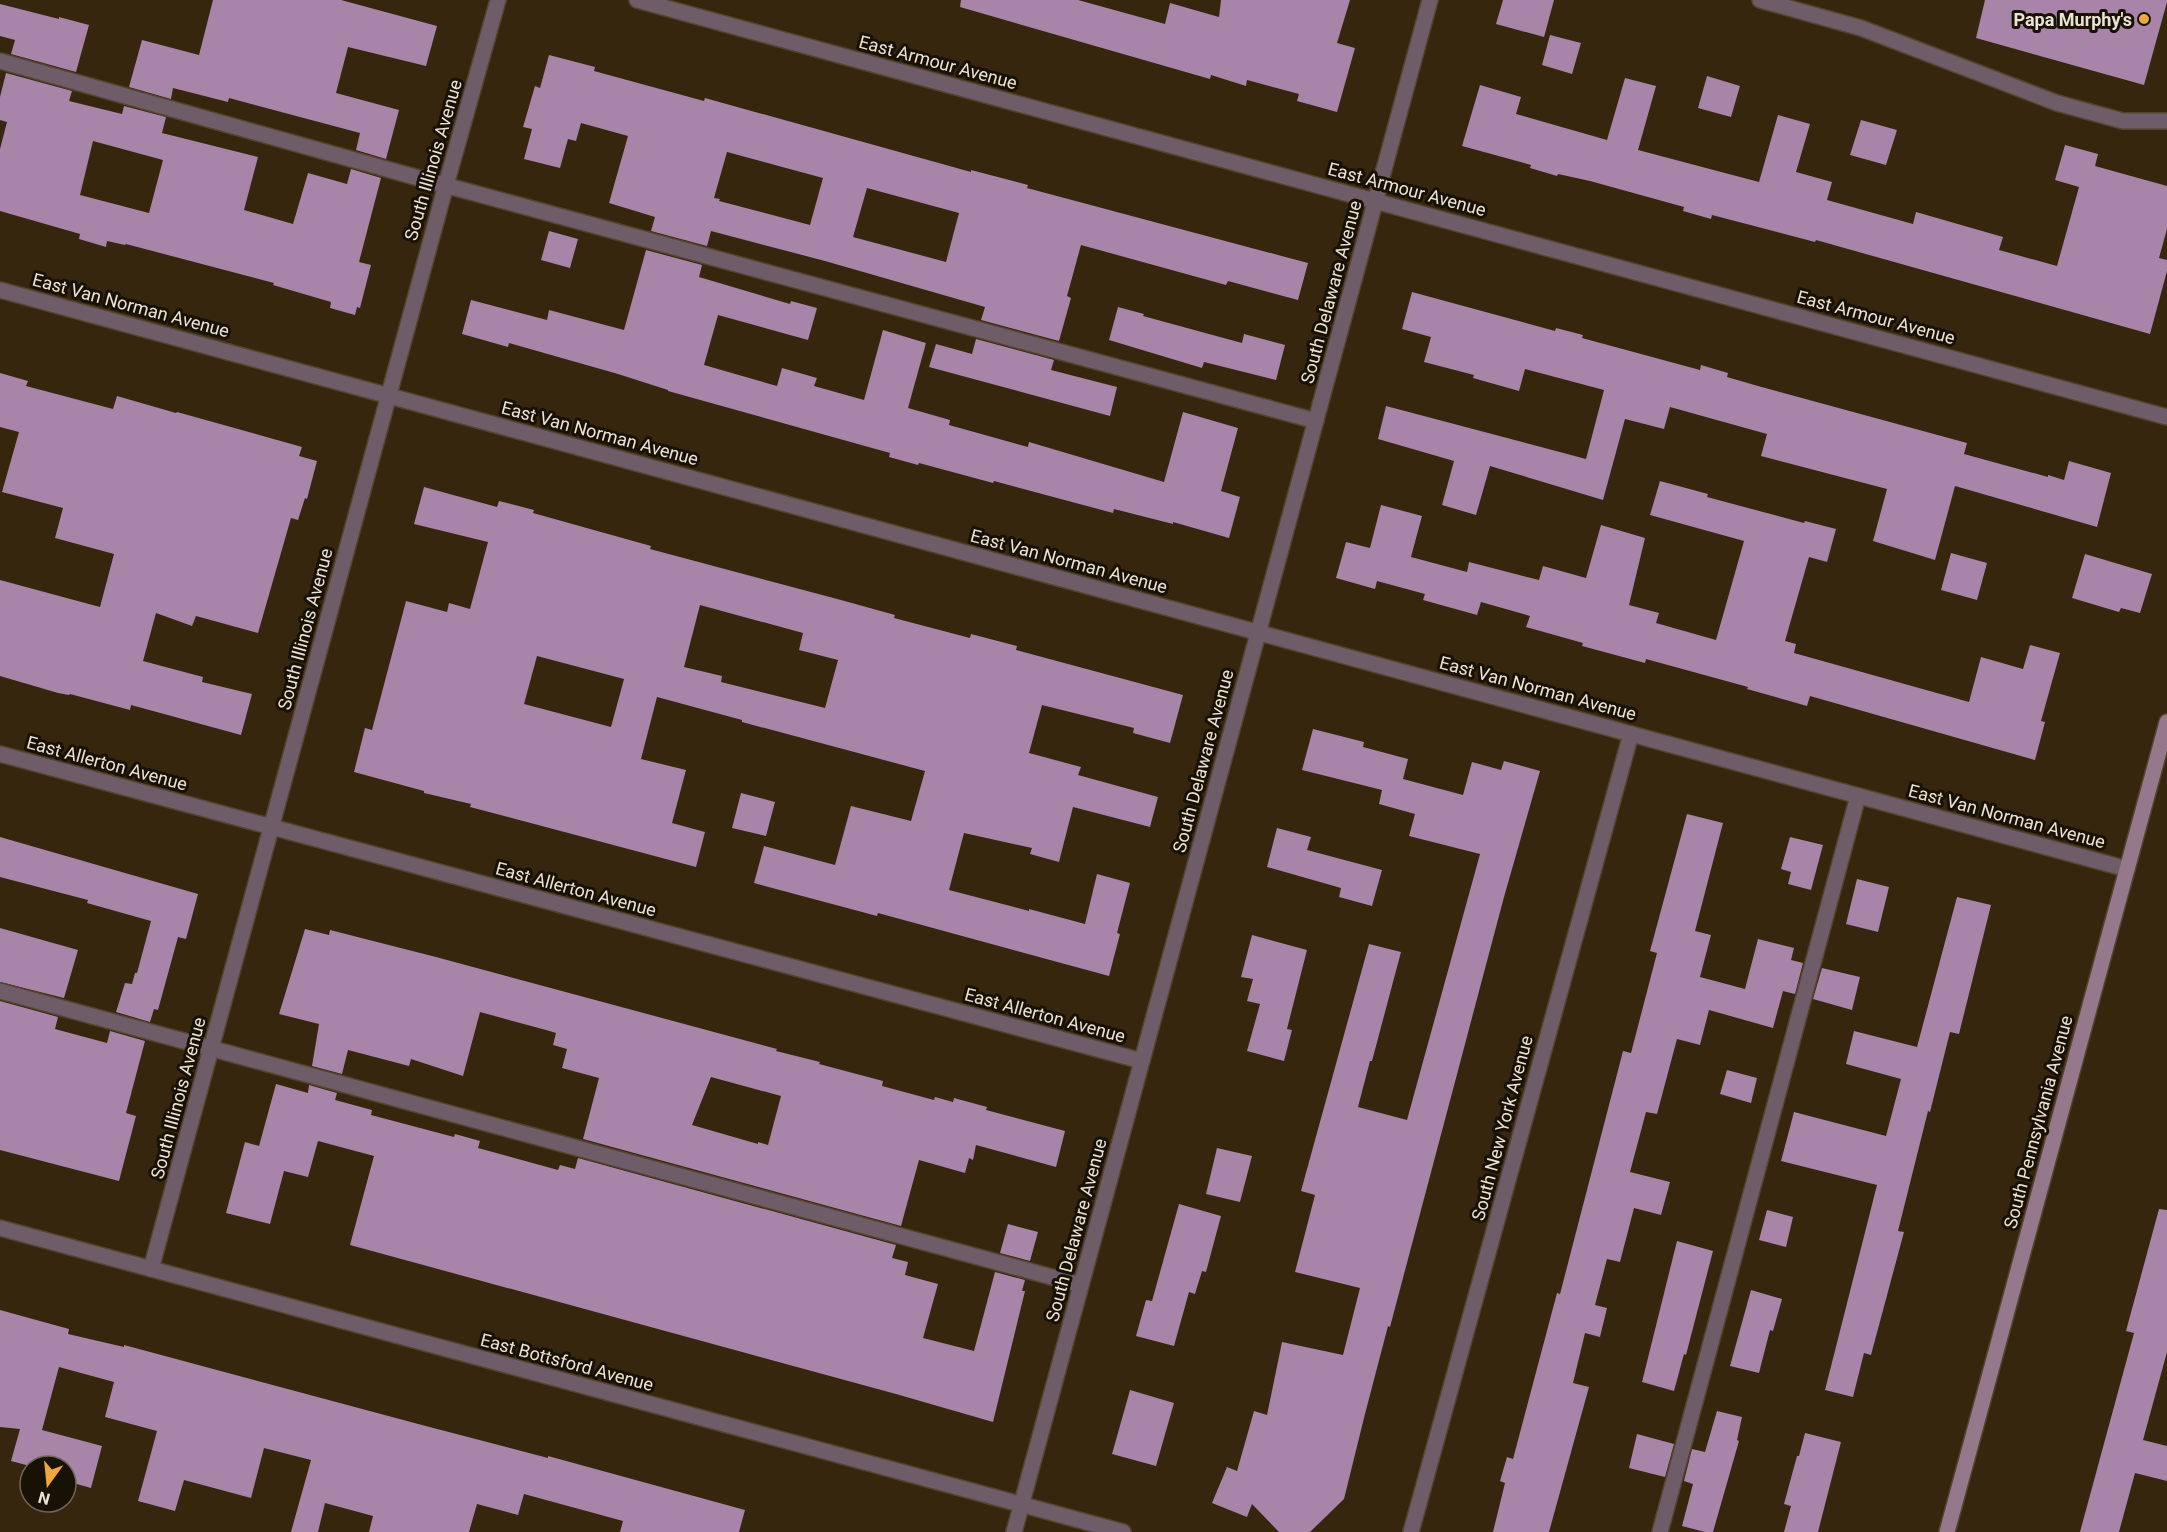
<svg xmlns="http://www.w3.org/2000/svg" width="2167" height="1532" font-family="Roboto,sans-serif">
  <style>
    .building { fill: #a784a8; fill-rule: evenodd }
    .lines { fill: none; stroke-linecap: round; stroke-linejoin: round }
    .lane-casing { stroke: #53442d; stroke-width: 18 }
    .street-casing { stroke: #53442d; stroke-width: 18 }
    .secondary-casing { stroke: #53442d; stroke-width: 18 }
    .lane { stroke: #6e5c68; stroke-width: 15 }
    .street { stroke: #6e5c68; stroke-width: 15 }
    .secondary { stroke: #95788b; stroke-width: 15 }
    .poi-dot { fill: #f0a63e; stroke: #181106; stroke-width: 2 }
    .labels { text-anchor: middle; dominant-baseline: central; stroke-width: 6; stroke-linejoin: round; paint-order: stroke }
    .poi-label { font-size: 18px; font-weight: bold; fill: #ece2d3; stroke: #181106; text-anchor: end }
    .street-label { font-size: 18px; fill: #ece2d3; stroke: #181106 }
  </style>
  <rect width="100%" height="100%" fill="#36260d"/>
  <g class="building">
    <path d="M 213,0 L 341,0 L 437,26 L 426,66 L 348,47 L 336,93 L 399,110 L 386,159 L 356,150 L 360,133 L 229,98 L 228,102 L 173,88 L 171,99 L 129,87 L 142,40 L 199,55 Z"/>
    <path d="M 961,0 L 1078,0 L 1165,24 L 1170,3 L 1219,17 L 1221,0 L 1350,0 L 1337,43 L 1355,48 L 1337,112 L 1297,101 L 1299,94 L 1247,80 L 1246,86 L 1211,75 L 1210,79 L 960,7 Z"/>
    <path d="M 1503,0 L 1554,0 L 1544,37 L 1496,24 Z"/>
    <path d="M 1985,0 L 2167,0 L 2167,2 L 2144,85 L 1976,38 Z"/>
    <path d="M 0,4 L 59,19 L 59,17 L 89,25 L 76,72 L 11,54 L 15,40 L 0,36 Z"/>
    <path d="M 1550,35 L 1581,43 L 1572,74 L 1542,65 Z"/>
    <path d="M 549,55 L 595,67 L 594,71 L 704,101 L 705,98 L 971,172 L 971,170 L 1028,185 L 1027,188 L 1308,263 L 1298,300 L 1228,281 L 1226,285 L 1081,245 L 1067,296 L 1071,298 L 1059,341 L 981,320 L 985,307 L 825,261 L 711,231 L 707,246 L 651,231 L 655,217 L 609,203 L 628,136 L 581,123 L 576,141 L 568,139 L 560,168 L 524,159 L 532,129 L 523,127 L 535,86 L 540,88 ZM 727,152 L 823,178 L 810,225 L 719,201 L 720,199 L 714,198 ZM 867,188 L 959,213 L 946,262 L 853,237 Z"/>
    <path d="M 6,73 L 72,91 L 69,101 L 122,114 L 124,106 L 166,117 L 162,133 L 258,157 L 244,210 L 293,224 L 308,173 L 347,184 L 351,169 L 381,178 L 359,262 L 371,265 L 360,308 L 357,307 L 355,315 L 330,308 L 331,302 L 273,285 L 274,283 L 126,244 L 125,245 L 107,241 L 106,247 L 79,239 L 80,234 L 0,211 L 0,149 L 7,122 L 0,120 L 0,97 ZM 93,141 L 163,160 L 149,213 L 80,195 Z"/>
    <path d="M 1707,76 L 1740,86 L 1731,117 L 1698,108 Z"/>
    <path d="M 1625,78 L 1656,86 L 1638,150 L 1759,182 L 1778,115 L 1810,124 L 1796,172 L 1832,182 L 1827,200 L 1913,224 L 1916,212 L 2003,237 L 1999,250 L 2057,266 L 2079,187 L 2055,180 L 2065,145 L 2098,154 L 2095,166 L 2167,186 L 2167,229 L 2159,258 L 2167,260 L 2167,271 L 2150,334 L 1816,240 L 1815,242 L 1712,215 L 1711,219 L 1683,211 L 1684,207 L 1590,181 L 1558,174 L 1557,176 L 1530,168 L 1531,165 L 1462,146 L 1480,85 L 1521,97 L 1516,114 L 1607,140 Z"/>
    <path d="M 1861,120 L 1897,130 L 1886,165 L 1850,155 Z"/>
    <path d="M 549,231 L 578,239 L 570,268 L 541,260 Z"/>
    <path d="M 646,250 L 702,265 L 699,277 L 790,304 L 791,301 L 817,308 L 808,340 L 718,315 L 704,365 L 777,386 L 782,368 L 817,378 L 814,386 L 864,400 L 883,330 L 926,343 L 908,408 L 950,420 L 949,425 L 1028,447 L 1029,442 L 1164,482 L 1183,412 L 1238,428 L 1221,491 L 1240,497 L 1229,538 L 1173,522 L 1173,524 L 1114,509 L 1113,513 L 994,481 L 993,483 L 919,463 L 918,465 L 889,457 L 890,453 L 668,391 L 668,390 L 618,374 L 509,343 L 508,347 L 462,334 L 471,300 L 547,320 L 549,310 L 624,330 Z"/>
    <path d="M 1412,292 L 1555,331 L 1556,328 L 1583,335 L 1582,338 L 1700,370 L 1701,365 L 1728,373 L 1727,377 L 1758,386 L 1967,443 L 1964,454 L 2048,477 L 2048,475 L 2064,480 L 2069,461 L 2111,473 L 2097,527 L 1955,486 L 1935,560 L 1873,541 L 1887,489 L 1761,456 L 1767,434 L 1670,407 L 1664,429 L 1625,419 L 1603,500 L 1490,466 L 1476,515 L 1442,505 L 1454,461 L 1378,439 L 1386,406 L 1586,459 L 1604,390 L 1525,369 L 1519,391 L 1473,378 L 1474,375 L 1424,362 L 1431,337 L 1402,329 Z"/>
    <path d="M 1118,307 L 1144,314 L 1143,316 L 1242,343 L 1244,334 L 1285,345 L 1276,380 L 1204,362 L 1202,368 L 1109,340 Z"/>
    <path d="M 976,339 L 1054,360 L 1051,370 L 1117,387 L 1110,416 L 929,367 L 936,344 L 972,354 Z"/>
    <path d="M 0,373 L 28,381 L 26,386 L 113,409 L 117,396 L 176,413 L 177,412 L 302,447 L 299,456 L 317,461 L 307,499 L 305,498 L 298,520 L 291,518 L 258,633 L 196,616 L 192,626 L 156,613 L 143,661 L 203,677 L 202,682 L 252,694 L 241,735 L 131,705 L 130,710 L 70,694 L 69,695 L 58,693 L 0,676 L 0,580 L 100,607 L 114,554 L 55,538 L 63,508 L 2,492 L 19,432 L 0,427 Z"/>
    <path d="M 1660,481 L 1708,494 L 1707,497 L 1804,523 L 1805,521 L 1836,529 L 1827,562 L 1809,557 L 1785,641 L 1796,644 L 1794,653 L 1969,702 L 1981,657 L 2023,669 L 2030,645 L 2060,653 L 2041,721 L 2045,722 L 2035,760 L 1810,696 L 1807,706 L 1747,689 L 1748,687 L 1646,659 L 1645,663 L 1582,646 L 1583,643 L 1526,627 L 1530,616 L 1481,602 L 1477,615 L 1423,600 L 1425,594 L 1377,581 L 1375,589 L 1336,578 L 1346,542 L 1370,548 L 1381,505 L 1422,516 L 1411,557 L 1467,572 L 1469,562 L 1539,580 L 1543,566 L 1586,578 L 1601,525 L 1645,538 L 1629,605 L 1659,613 L 1656,623 L 1716,640 L 1744,541 L 1650,515 Z"/>
    <path d="M 424,487 L 497,507 L 499,501 L 534,510 L 533,513 L 651,546 L 650,549 L 841,600 L 895,615 L 894,618 L 970,638 L 971,634 L 1017,646 L 1016,650 L 1183,695 L 1170,743 L 1133,733 L 1134,728 L 1042,705 L 1029,753 L 1081,767 L 1078,775 L 1158,797 L 1150,827 L 1073,807 L 1059,862 L 1030,854 L 1032,848 L 964,833 L 949,890 L 1029,911 L 1029,909 L 1085,924 L 1097,874 L 1130,883 L 1117,933 L 1120,934 L 1109,976 L 878,913 L 877,916 L 754,883 L 764,846 L 835,865 L 851,806 L 911,821 L 925,771 L 742,722 L 742,720 L 657,697 L 641,759 L 686,770 L 672,823 L 705,832 L 696,867 L 470,807 L 471,804 L 424,793 L 424,791 L 354,772 L 365,728 L 372,730 L 406,601 L 447,612 L 449,603 L 470,609 L 488,542 L 414,524 ZM 700,605 L 803,633 L 799,650 L 838,660 L 825,708 L 721,682 L 722,676 L 684,667 ZM 537,656 L 624,679 L 611,727 L 524,704 Z"/>
    <path d="M 1951,553 L 1987,563 L 1977,600 L 1941,590 Z"/>
    <path d="M 2085,554 L 2152,574 L 2140,613 L 2121,608 L 2119,612 L 2072,598 Z"/>
    <path d="M 1313,729 L 1364,742 L 1363,747 L 1408,759 L 1403,779 L 1463,795 L 1472,762 L 1501,770 L 1504,761 L 1540,771 L 1504,897 L 1390,1327 L 1388,1326 L 1365,1414 L 1344,1499 L 1310,1532 L 1279,1532 L 1252,1504 L 1247,1517 L 1212,1503 L 1227,1467 L 1237,1471 L 1254,1411 L 1267,1415 L 1282,1342 L 1343,1355 L 1360,1288 L 1295,1272 L 1315,1195 L 1301,1191 L 1369,944 L 1401,952 L 1372,1061 L 1370,1061 L 1358,1107 L 1407,1120 L 1480,854 L 1409,836 L 1415,814 L 1379,804 L 1382,790 L 1302,770 Z"/>
    <path d="M 741,793 L 775,802 L 766,836 L 732,828 Z"/>
    <path d="M 1687,814 L 1723,823 L 1695,931 L 1711,935 L 1700,977 L 1745,989 L 1758,939 L 1794,948 L 1791,960 L 1803,963 L 1795,994 L 1783,991 L 1773,1028 L 1709,1010 L 1700,1045 L 1677,1039 L 1657,1114 L 1646,1112 L 1630,1172 L 1670,1182 L 1661,1215 L 1634,1208 L 1620,1262 L 1607,1259 L 1595,1305 L 1607,1308 L 1600,1337 L 1585,1333 L 1573,1383 L 1589,1387 L 1549,1532 L 1493,1532 L 1505,1483 L 1500,1481 L 1507,1457 L 1513,1459 L 1557,1293 L 1560,1294 L 1623,1051 L 1631,1053 L 1657,953 L 1650,951 Z"/>
    <path d="M 1277,828 L 1311,837 L 1307,850 L 1382,870 L 1372,906 L 1339,897 L 1341,888 L 1267,867 Z"/>
    <path d="M 0,837 L 198,894 L 186,939 L 178,937 L 158,1010 L 154,1009 L 150,1022 L 116,1012 L 125,983 L 132,984 L 135,973 L 137,973 L 151,921 L 87,903 L 88,900 L 0,877 Z"/>
    <path d="M 1790,837 L 1823,845 L 1811,890 L 1788,884 L 1791,872 L 1781,869 Z"/>
    <path d="M 1857,879 L 1889,887 L 1878,932 L 1846,924 Z"/>
    <path d="M 1957,897 L 1991,905 L 1959,1034 L 1950,1032 L 1930,1112 L 1928,1111 L 1898,1231 L 1904,1232 L 1871,1355 L 1864,1353 L 1853,1397 L 1825,1390 L 1877,1185 L 1781,1161 L 1794,1112 L 1886,1136 L 1901,1079 L 1846,1064 L 1854,1031 L 1917,1047 Z"/>
    <path d="M 0,928 L 78,950 L 64,998 L 0,982 Z"/>
    <path d="M 305,929 L 329,935 L 330,930 L 436,957 L 777,1049 L 776,1051 L 820,1062 L 819,1064 L 883,1081 L 882,1086 L 934,1100 L 935,1097 L 953,1102 L 954,1098 L 987,1107 L 986,1110 L 1065,1131 L 1056,1167 L 976,1145 L 973,1160 L 969,1158 L 965,1173 L 919,1160 L 901,1226 L 583,1139 L 599,1078 L 562,1068 L 567,1049 L 553,1045 L 556,1033 L 546,1030 L 480,1012 L 463,1076 L 411,1059 L 409,1066 L 348,1050 L 342,1074 L 312,1066 L 319,1024 L 279,1014 ZM 711,1077 L 781,1096 L 768,1145 L 758,1142 L 758,1144 L 692,1125 Z"/>
    <path d="M 1252,935 L 1307,950 L 1287,1029 L 1292,1030 L 1284,1061 L 1247,1051 L 1260,1004 L 1247,1001 L 1253,979 L 1241,977 Z"/>
    <path d="M 1822,968 L 1860,977 L 1852,1010 L 1813,999 Z"/>
    <path d="M 0,1001 L 58,1017 L 55,1029 L 107,1043 L 110,1031 L 145,1041 L 126,1113 L 136,1116 L 119,1181 L 0,1150 Z"/>
    <path d="M 1727,1070 L 1757,1078 L 1751,1103 L 1720,1094 Z"/>
    <path d="M 276,1084 L 308,1093 L 309,1085 L 337,1093 L 335,1100 L 372,1110 L 371,1115 L 454,1137 L 455,1134 L 480,1141 L 478,1148 L 558,1170 L 560,1165 L 575,1169 L 578,1158 L 896,1245 L 892,1258 L 908,1262 L 905,1275 L 938,1284 L 923,1338 L 974,1351 L 995,1272 L 1025,1280 L 1022,1291 L 1025,1291 L 993,1422 L 896,1394 L 350,1245 L 374,1156 L 318,1141 L 308,1177 L 284,1171 L 270,1224 L 226,1213 L 245,1142 L 259,1146 Z"/>
    <path d="M 1217,1148 L 1252,1156 L 1240,1202 L 1206,1194 Z"/>
    <path d="M 1179,1204 L 1221,1216 L 1206,1272 L 1202,1271 L 1195,1294 L 1189,1292 L 1174,1346 L 1136,1336 L 1146,1300 L 1152,1301 Z"/>
    <path d="M 2159,1209 L 2167,1210 L 2167,1352 L 2143,1440 L 2167,1446 L 2167,1481 L 2135,1473 L 2119,1532 L 2080,1532 L 2134,1333 L 2126,1331 Z"/>
    <path d="M 1767,1210 L 1793,1217 L 1786,1247 L 1759,1240 Z"/>
    <path d="M 1008,1224 L 1038,1232 L 1030,1261 L 1000,1253 Z"/>
    <path d="M 1677,1241 L 1713,1251 L 1686,1355 L 1684,1354 L 1674,1391 L 1642,1382 Z"/>
    <path d="M 1751,1290 L 1782,1299 L 1773,1331 L 1770,1330 L 1759,1373 L 1730,1366 Z"/>
    <path d="M 0,1310 L 69,1329 L 68,1334 L 124,1347 L 124,1345 L 422,1425 L 548,1458 L 548,1456 L 745,1510 L 739,1532 L 620,1532 L 623,1521 L 524,1494 L 518,1515 L 477,1504 L 469,1532 L 369,1532 L 373,1516 L 325,1503 L 318,1532 L 291,1532 L 311,1460 L 264,1448 L 251,1498 L 184,1480 L 175,1511 L 138,1501 L 157,1431 L 105,1417 L 114,1382 L 59,1367 L 42,1430 L 102,1446 L 91,1488 L 66,1481 L 66,1466 L 30,1466 L 11,1461 L 20,1429 L 0,1427 Z"/>
    <path d="M 1130,1390 L 1174,1403 L 1156,1466 L 1112,1454 Z"/>
    <path d="M 1717,1411 L 1742,1417 L 1737,1440 L 1739,1441 L 1713,1532 L 1705,1532 L 1682,1526 L 1693,1484 L 1684,1481 L 1692,1449 L 1705,1452 Z"/>
    <path d="M 1805,1433 L 1841,1442 L 1818,1532 L 1784,1532 L 1791,1506 L 1784,1504 L 1797,1456 L 1799,1456 Z"/>
    <path d="M 1637,1434 L 1674,1444 L 1665,1477 L 1629,1468 Z"/>
  </g>
  <g class="lines">
    <g class="lane-casing">
      <g id="lane">
        <path d="M 1760,0 L 1861,28 L 2057,103 L 2123,121 L 2167,121"/>
        <path d="M 0,61 L 415,177 L 1316,421"/>
        <path d="M 0,991 L 1081,1285"/>
        <path d="M 1660,1532 L 1858,796"/>
      </g>
    </g>
    <g class="street-casing">
      <g id="street">
        <path d="M 637,0 L 2167,417"/>
        <path d="M 0,290 L 2127,869"/>
        <path d="M 0,754 L 1142,1061"/>
        <path d="M 0,1228 L 1123,1532"/>
        <path d="M 151,1269 L 446,185 L 498,0"/>
        <path d="M 1014,1532 L 1430,0"/>
        <path d="M 1411,1532 L 1631,734"/>
      </g>
    </g>
    <g class="secondary-casing">
      <path id="secondary" d="M 1947,1532 L 2167,722"/>
    </g>
    <use href="#lane" class="lane"/>
    <use href="#street" class="street"/>
    <use href="#secondary" class="secondary"/>
  </g>
  <circle class="poi-dot" cx="2144" cy="19" r="6"/>
  <g class="labels">
    <g class="poi-label">
      <text x="2132" y="19">Papa Murphy's</text>
    </g>
    <g class="street-label">
      <text transform="translate(938 62) rotate(15)">East Armour Avenue</text>
      <text transform="translate(433 160) rotate(-74)">South Illinois Avenue</text>
      <text transform="translate(1407 189) rotate(15)">East Armour Avenue</text>
      <text transform="translate(1331 292) rotate(-75)">South Delaware Avenue</text>
      <text transform="translate(131 305) rotate(15)">East Van Norman Avenue</text>
      <text transform="translate(1876 317) rotate(15)">East Armour Avenue</text>
      <text transform="translate(600 433) rotate(15)">East Van Norman Avenue</text>
      <text transform="translate(1069 561) rotate(15)">East Van Norman Avenue</text>
      <text transform="translate(305 629) rotate(-75)">South Illinois Avenue</text>
      <text transform="translate(1538 688) rotate(15)">East Van Norman Avenue</text>
      <text transform="translate(1203 761) rotate(-75)">South Delaware Avenue</text>
      <text transform="translate(107 763) rotate(15)">East Allerton Avenue</text>
      <text transform="translate(2007 816) rotate(15)">East Van Norman Avenue</text>
      <text transform="translate(576 889) rotate(15)">East Allerton Avenue</text>
      <text transform="translate(1045 1015) rotate(15)">East Allerton Avenue</text>
      <text transform="translate(178 1098) rotate(-75)">South Illinois Avenue</text>
      <text transform="translate(2038 1122) rotate(-75)">South Pennsylvania Avenue</text>
      <text transform="translate(1502 1128) rotate(-75)">South New York Avenue</text>
      <text transform="translate(1076 1230) rotate(-75)">South Delaware Avenue</text>
      <text transform="translate(567 1362) rotate(15)">East Bottsford Avenue</text>
    </g>
  </g>
  <g transform="translate(48 1484) rotate(195)"><circle r="28" fill="#181106" stroke="#6d6558" stroke-width="1.5"/>
  <path d="M0-4.5L10 22L0 15L-10 22Z" fill="#f0a63e"/>
  <text y="-9" font-size="16" font-weight="bold" text-anchor="middle" fill="#ece2d3">N</text>
  </g>
</svg>
